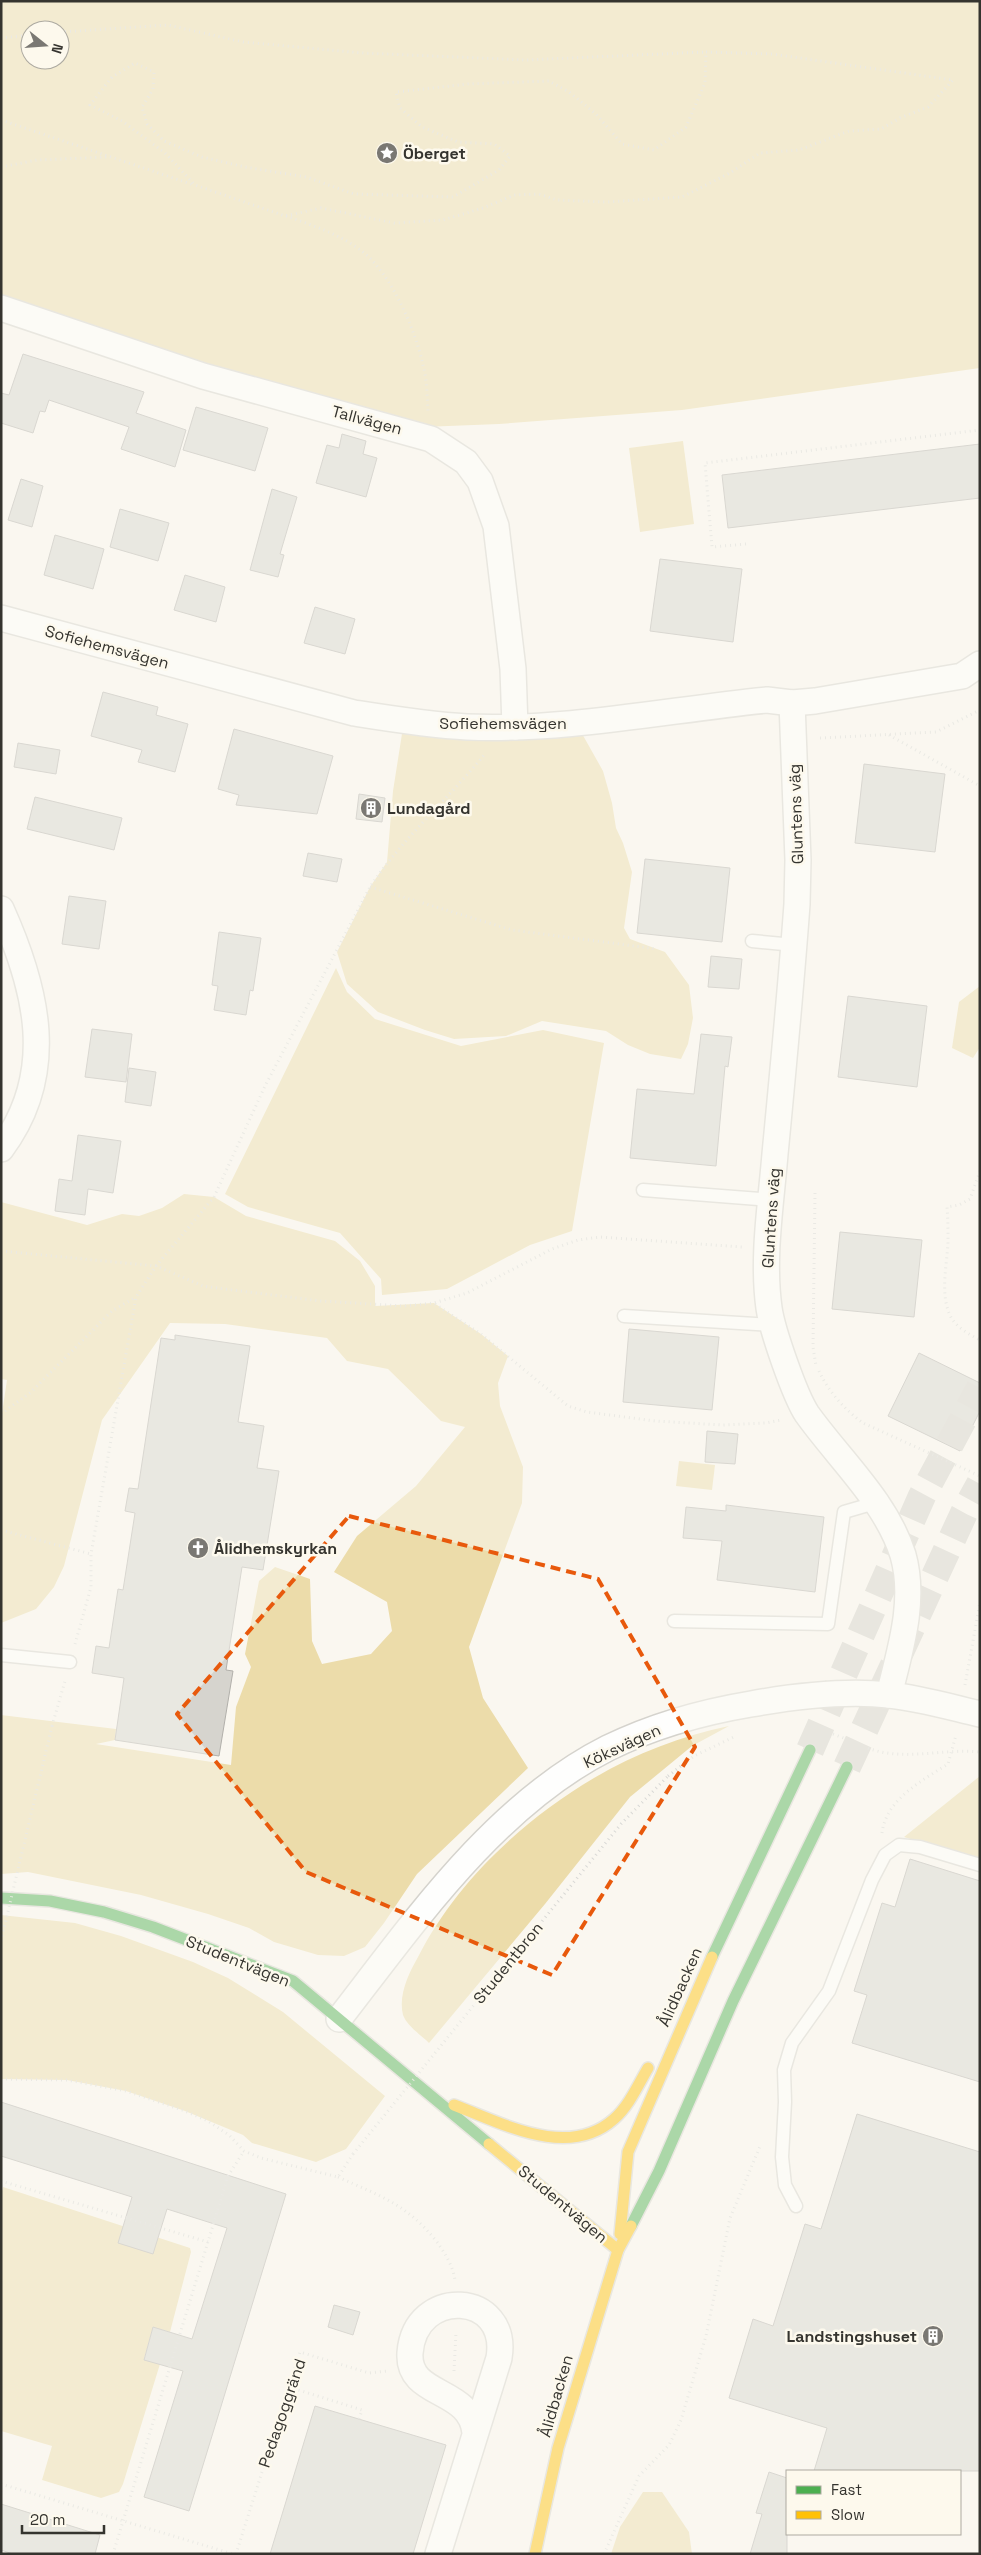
<svg xmlns="http://www.w3.org/2000/svg" width="981" height="2555" font-family="'Space Grotesk',sans-serif">
  <style>
    .green { fill: #ecdcaa; fill-rule: evenodd }
    .building { fill: #d6d4ce; stroke: #b2b0ab }
    .lines { fill: none; stroke-linecap: round; stroke-linejoin: round }
    .secondary-tunnel { stroke: #d3d0c9; stroke-width: 28; stroke-dasharray: 28 14; stroke-linecap: butt }
    .lane-casing { stroke: #d5d3cd; stroke-width: 15 }
    .street-casing { stroke: #d5d3cd; stroke-width: 28 }
    .fast-casing { stroke: #d5d3cd; stroke-width: 14 }
    .slow-casing { stroke: #d5d3cd; stroke-width: 14 }
    .path { stroke: #d8d8d5; stroke-width: 3; stroke-dasharray: 1 4; stroke-linecap: butt }
    .lane { stroke: #fefefd; stroke-width: 12 }
    .street { stroke: #fefefd; stroke-width: 25 }
    .fast { stroke: #4caf50; stroke-width: 11 }
    .slow { stroke: #ffc107; stroke-width: 11 }
    .path-bridge { stroke: #d8d8d5; stroke-width: 3; stroke-dasharray: 1 4; stroke-linecap: butt }
    .marked { fill: none; stroke: #e8590c; stroke-width: 4; stroke-dasharray: 10 6; stroke-linejoin: round }
    .labels { text-anchor: middle; dominant-baseline: central; stroke-width: 5; stroke-linejoin: round; paint-order: stroke }
    .poi-label { font-size: 16px; font-weight: bold; fill: #35342f; stroke: #fdf9ed; text-anchor: start }
    .street-label { font-size: 16px; fill: #35342f; stroke: #fdf9ed }
  </style>
  <rect width="100%" height="100%" fill="#faf7f0"/>
  <g class="green">
    <path d="M 1,1 L 980,1 L 980,368 L 682,410 L 499,424 L 398,428 L 1,308 ZM 30,30 L 60,30 L 60,60 L 30,60 Z"/>
    <path d="M 683,441 L 694,524 L 640,532 L 629,448 Z"/>
    <path d="M 404,721 L 576,723 L 603,771 L 612,803 L 616,828 L 623,843 L 632,872 L 624,928 L 630,939 L 665,952 L 689,985 L 693,1018 L 688,1044 L 681,1059 L 650,1054 L 628,1045 L 606,1031 L 542,1021 L 506,1036 L 454,1039 L 425,1030 L 378,1012 L 347,984 L 337,952 L 370,887 L 387,862 L 393,791 Z"/>
    <path d="M 336,968 L 347,992 L 375,1019 L 461,1046 L 543,1030 L 604,1043 L 572,1231 L 530,1245 L 447,1289 L 382,1295 L 381,1279 L 340,1233 L 248,1207 L 225,1194 Z"/>
    <path d="M 980,986 L 980,1047 L 973,1058 L 952,1048 L 959,1002 Z"/>
    <path d="M 184,1194 L 214,1197 L 246,1216 L 335,1241 L 360,1261 L 375,1286 L 375,1306 L 434,1303 L 481,1334 L 508,1356 L 498,1383 L 500,1406 L 523,1467 L 522,1503 L 469,1647 L 483,1698 L 528,1768 L 417,1874 L 384,1923 L 365,1947 L 344,1956 L 318,1955 L 274,1942 L 249,1928 L 208,1914 L 141,1895 L 28,1872 L 1,1874 L 1,1715 L 116,1729 L 115,1740 L 96,1744 L 231,1765 L 236,1707 L 251,1667 L 245,1654 L 259,1581 L 275,1567 L 310,1579 L 312,1641 L 322,1664 L 371,1654 L 392,1631 L 387,1602 L 334,1572 L 357,1536 L 416,1486 L 465,1427 L 441,1421 L 388,1369 L 347,1361 L 327,1338 L 225,1324 L 170,1323 L 102,1420 L 64,1566 L 54,1587 L 36,1609 L 1,1623 L 1,1420 L 7,1380 L 1,1379 L 1,1202 L 87,1225 L 122,1214 L 139,1216 L 162,1208 Z"/>
    <path d="M 679,1461 L 715,1465 L 712,1490 L 676,1486 Z"/>
    <path d="M 729,1726 L 692,1746 L 630,1797 L 545,1904 L 429,2043 C 421,2035 407,2026 403,2015 C 398,1995 409,1973 418,1957 C 456,1882 523,1820 594,1778 C 636,1753 682,1736 729,1726 Z"/>
    <path d="M 980,1776 L 980,1861 L 904,1837 Z"/>
    <path d="M 1,1915 L 75,1923 L 121,1936 L 193,1962 L 228,1978 L 283,2012 L 385,2096 L 346,2149 L 316,2162 L 252,2143 L 243,2135 L 185,2111 L 126,2091 L 67,2080 L 1,2079 Z"/>
    <path d="M 3,2187 L 190,2248 L 191,2252 L 170,2332 L 153,2327 L 144,2359 L 160,2364 L 123,2484 L 119,2492 L 101,2498 L 42,2480 L 52,2446 L 1,2431 L 1,2195 Z"/>
    <path d="M 643,2492 L 662,2492 L 689,2532 L 692,2554 L 611,2554 L 620,2527 Z"/>
  </g>
  <g class="building">
    <path d="M 23,354 L 144,392 L 136,413 L 186,430 L 175,467 L 121,449 L 129,427 L 49,400 L 45,412 L 40,411 L 33,433 L 1,423 L 1,393 L 9,395 Z"/>
    <path d="M 196,407 L 268,428 L 255,471 L 183,450 Z"/>
    <path d="M 342,434 L 366,441 L 363,454 L 377,458 L 366,497 L 316,483 L 327,445 L 339,448 Z"/>
    <path d="M 980,444 L 980,498 L 728,528 L 722,475 Z"/>
    <path d="M 21,479 L 43,486 L 32,527 L 8,520 Z"/>
    <path d="M 272,489 L 297,497 L 280,554 L 284,555 L 278,577 L 250,570 Z"/>
    <path d="M 120,509 L 169,523 L 158,561 L 110,547 Z"/>
    <path d="M 55,535 L 104,549 L 93,589 L 44,575 Z"/>
    <path d="M 660,559 L 742,569 L 733,642 L 650,631 Z"/>
    <path d="M 185,575 L 225,587 L 216,622 L 174,610 Z"/>
    <path d="M 315,607 L 355,619 L 345,654 L 304,643 Z"/>
    <path d="M 103,692 L 158,707 L 156,715 L 188,724 L 175,772 L 138,762 L 142,750 L 91,736 Z"/>
    <path d="M 234,729 L 333,756 L 317,814 L 236,805 L 239,795 L 218,789 Z"/>
    <path d="M 18,743 L 60,750 L 56,774 L 14,767 Z"/>
    <path d="M 864,764 L 945,774 L 935,852 L 855,843 Z"/>
    <path d="M 359,794 L 385,798 L 382,822 L 356,819 Z"/>
    <path d="M 35,797 L 122,818 L 114,850 L 27,829 Z"/>
    <path d="M 308,853 L 342,859 L 337,882 L 303,876 Z"/>
    <path d="M 645,859 L 730,868 L 722,942 L 637,933 Z"/>
    <path d="M 69,896 L 106,901 L 99,949 L 62,944 Z"/>
    <path d="M 219,932 L 261,938 L 253,991 L 250,990 L 246,1015 L 214,1010 L 218,986 L 212,985 Z"/>
    <path d="M 711,956 L 742,959 L 739,989 L 708,987 Z"/>
    <path d="M 848,996 L 927,1006 L 917,1087 L 838,1077 Z"/>
    <path d="M 92,1029 L 132,1034 L 126,1082 L 85,1077 Z"/>
    <path d="M 701,1034 L 732,1037 L 728,1067 L 725,1066 L 716,1166 L 630,1158 L 637,1089 L 694,1094 Z"/>
    <path d="M 129,1068 L 156,1072 L 151,1106 L 125,1102 Z"/>
    <path d="M 78,1135 L 121,1141 L 113,1193 L 88,1189 L 85,1215 L 55,1211 L 59,1179 L 72,1181 Z"/>
    <path d="M 840,1232 L 922,1240 L 914,1317 L 832,1309 Z"/>
    <path d="M 629,1329 L 719,1337 L 712,1410 L 623,1402 Z"/>
    <path d="M 175,1335 L 250,1346 L 238,1422 L 264,1426 L 257,1468 L 279,1471 L 263,1570 L 242,1567 L 226,1670 L 233,1671 L 219,1756 L 115,1740 L 124,1678 L 92,1673 L 96,1646 L 109,1648 L 118,1589 L 123,1590 L 135,1513 L 125,1511 L 129,1488 L 138,1489 L 161,1338 L 175,1340 Z"/>
    <path d="M 919,1353 L 980,1383 L 980,1411 L 960,1451 L 888,1416 Z"/>
    <path d="M 707,1431 L 738,1434 L 735,1464 L 705,1462 Z"/>
    <path d="M 726,1505 L 824,1517 L 815,1592 L 717,1580 L 722,1541 L 683,1538 L 686,1507 L 726,1511 Z"/>
    <path d="M 910,1859 L 980,1881 L 980,2082 L 852,2043 L 867,1995 L 854,1991 L 882,1903 L 895,1907 Z"/>
    <path d="M 1,2102 L 286,2194 L 189,2511 L 144,2497 L 183,2371 L 144,2360 L 153,2327 L 192,2339 L 227,2228 L 167,2209 L 153,2254 L 118,2243 L 132,2197 L 1,2156 Z"/>
    <path d="M 857,2114 L 980,2152 L 980,2471 L 814,2471 L 827,2428 L 729,2398 L 753,2319 L 773,2326 L 805,2224 L 821,2229 Z"/>
    <path d="M 334,2305 L 360,2312 L 353,2335 L 328,2327 Z"/>
    <path d="M 315,2406 L 446,2445 L 413,2554 L 270,2554 Z"/>
    <path d="M 769,2472 L 787,2478 L 787,2554 L 750,2554 L 762,2514 L 756,2513 Z"/>
    <path d="M 1,2504 L 100,2535 L 95,2554 L 13,2554 L 1,2550 Z"/>
  </g>
  <g class="lines">
    <g class="secondary-tunnel">
      <path d="M 810,1750 L 922,1496 L 980,1388"/>
      <path d="M 847,1767 L 964,1513 L 980,1484"/>
    </g>
    <g class="lane-casing">
      <g id="lane">
        <path d="M 752,941 L 794,945"/>
        <path d="M 643,1190 L 772,1200"/>
        <path d="M 624,1316 L 774,1325"/>
        <path d="M 674,1621 L 828,1624 L 844,1512 L 875,1503"/>
        <path d="M 1,1655 L 70,1662"/>
        <path d="M 796,2206 L 785,2185 L 782,2157 L 785,2102 L 784,2070 L 792,2043 L 829,1991 L 872,1880 L 885,1855 L 899,1845 L 920,1847 L 980,1865"/>
      </g>
    </g>
    <g class="street-casing">
      <g id="street">
        <path d="M 1,308 L 203,376 L 431,439 L 466,462 L 480,481 L 496,526 L 513,669 L 515,727"/>
        <path d="M 1,618 L 354,713 C 392,719 429,725 467,727 C 567,731 667,710 767,700 L 792,703 L 815,701 L 962,676 L 980,664"/>
        <path d="M 792,703 L 798,860 L 797,904 C 791,987 783,1071 775,1154 C 771,1204 762,1257 769,1308 C 772,1330 795,1396 807,1414 C 839,1459 886,1501 903,1555 C 916,1601 900,1650 889,1695"/>
        <path d="M 1,909 C 37,989 58,1073 1,1149"/>
        <path d="M 339,2019 C 415,1921 495,1805 608,1748 C 653,1726 703,1712 751,1704 C 796,1696 844,1690 889,1695 C 919,1698 950,1707 980,1714"/>
        <path d="M 438,2554 L 499,2358 C 510,2291 415,2286 410,2353 C 407,2398 471,2387 475,2433"/>
      </g>
    </g>
    <g class="fast-casing">
      <g id="fast">
        <path d="M 1,1898 L 50,1901 L 104,1912 L 153,1927 L 293,1981 L 489,2144"/>
        <path d="M 712,1957 L 810,1750"/>
        <path d="M 631,2226 L 659,2171 L 733,2001 L 847,1767"/>
      </g>
    </g>
    <g class="slow-casing">
      <g id="slow">
        <path d="M 454,2105 C 502,2123 568,2160 614,2119 C 629,2106 638,2085 648,2068"/>
        <path d="M 489,2144 L 618,2250"/>
        <path d="M 620,2234 L 628,2152 L 712,1957"/>
        <path d="M 535,2554 L 558,2448 L 618,2250 L 631,2226"/>
      </g>
    </g>
    <g class="path">
      <path d="M 60,32 L 168,25 L 243,42 L 362,53 L 526,60 L 706,52"/>
      <path d="M 1,38 L 30,35"/>
      <path d="M 706,52 L 772,54 L 953,80 L 928,107 L 900,118 L 881,129 L 849,131 L 799,150 L 760,153 L 730,173 L 682,197 L 607,202 L 557,200 L 539,194 L 514,195 L 483,208 L 443,220 L 394,223 L 321,208 L 285,216 L 195,185 L 165,153 L 122,121 L 90,105 L 112,77 L 135,63 L 154,72 L 153,89 L 142,107 L 147,124 L 164,141 L 202,157 L 245,167 L 306,177 L 354,194 L 453,197 L 499,170 L 510,156 L 494,144 L 458,142 L 422,127 L 400,108 L 396,92 L 468,84 L 549,81 L 569,92 L 596,114 L 622,144 L 654,150 L 686,127 L 705,83 Z"/>
      <path d="M 1,120 L 194,185"/>
      <path d="M 1,167 L 37,160 L 109,157"/>
      <path d="M 286,216 C 311,225 337,233 359,249 C 390,270 415,329 423,365 C 427,379 427,396 428,411"/>
      <path d="M 746,544 L 712,547 L 705,463 L 980,430"/>
      <path d="M 889,735 L 980,786"/>
      <path d="M 820,738 L 936,732 L 980,710"/>
      <path d="M 370,887 L 512,930 L 657,949"/>
      <path d="M 980,1171 L 970,1199 L 959,1205 L 947,1207 C 948,1219 948,1231 948,1242 C 947,1266 939,1297 952,1319 C 958,1328 970,1335 980,1340"/>
      <path d="M 815,1193 L 813,1347 L 816,1366"/>
      <path d="M 1,1251 L 156,1266 L 203,1286 L 232,1290 L 321,1301 L 404,1306 L 434,1303 L 467,1293 L 552,1249 L 578,1240 L 600,1237 L 742,1247"/>
      <path d="M 435,1304 L 481,1334 L 568,1406 L 587,1412 L 655,1421 L 722,1425 L 766,1423 L 781,1420"/>
      <path d="M 819,1371 C 828,1391 845,1410 863,1423 L 980,1476"/>
      <path d="M 1,1414 L 31,1392 L 112,1311 L 136,1297"/>
      <path d="M 1,1530 L 91,1554"/>
      <path d="M 75,1644 L 91,1587 L 91,1554 L 136,1297 L 156,1266 L 214,1197 L 265,1086 L 370,887 C 402,839 448,799 485,754"/>
      <path d="M 965,1685 L 980,1602"/>
      <path d="M 52,1726 L 65,1681"/>
      <path d="M 833,1734 L 846,1739"/>
      <path d="M 868,1748 C 903,1762 943,1748 980,1752"/>
      <path d="M 668,1776 L 694,1756 L 736,1736"/>
      <path d="M 882,1833 C 886,1799 923,1780 948,1764 L 956,1735"/>
      <path d="M 1,2079 L 67,2080 L 126,2091 L 185,2111 L 208,2121 L 229,2135 L 244,2151 L 261,2158 L 338,2177 L 353,2154"/>
      <path d="M 338,2177 C 380,2196 407,2204 437,2242 C 445,2253 454,2268 455,2281"/>
      <path d="M 1,2181 L 208,2242"/>
      <path d="M 454,2371 L 456,2332"/>
      <path d="M 289,2387 L 362,2410 L 359,2419"/>
      <path d="M 1,2484 L 233,2554"/>
      <path d="M 113,2554 L 228,2176 L 244,2151"/>
      <path d="M 236,2554 L 300,2352 L 369,2373 L 387,2371"/>
      <path d="M 604,2554 L 639,2476 L 669,2445 L 681,2420 L 706,2336 L 730,2218 L 761,2144"/>
    </g>
    <use href="#lane" class="lane"/>
    <use href="#street" class="street"/>
    <use href="#fast" class="fast"/>
    <use href="#slow" class="slow"/>
    <g class="path-bridge">
      <path d="M 1,1941 L 52,1726"/>
      <path d="M 353,2154 L 621,1824 L 668,1776"/>
    </g>
  </g>
  <path d="M0 0H981V2555H0ZM 349,1516 L 598,1579 L 695,1747 L 552,1975 L 306,1872 L 177,1714 Z" fill="#faf7f0" fill-opacity=".55" fill-rule="evenodd"/>
  <path class="marked" d="M 349,1516 L 598,1579 L 695,1747 L 552,1975 L 306,1872 L 177,1714 Z"/>
  <defs>
    <g id="sight-disc" transform="scale(1.125)"><circle r="9.5" fill="#7a7873" stroke="#fdf9ed"/><path d="M0-6L1.8-2.2L6-1.7L2.9 1.2L3.7 5.4L0 3.3L-3.7 5.4L-2.9 1.2L-6-1.7L-1.8-2.2Z" fill="#fff"/></g>
    <g id="building-disc" transform="scale(1.125)"><circle r="9.5" fill="#7a7873" stroke="#fdf9ed"/><path d="M-4-6H4V6H1V3H-1V6H-4ZM-2.5-4.3h1.7v1.8h-1.7ZM.8-4.3h1.7v1.8H.8ZM-2.5-1h1.7V.8h-1.7ZM.8-1h1.7V.8H.8Z" fill="#fff"/></g>
    <g id="church-disc" transform="scale(1.125)"><circle r="9.5" fill="#7a7873" stroke="#fdf9ed"/><path d="M-1.2-6h2.4v3.5h3.3v2.4h-3.3V6h-2.4V-.1h-3.3v-2.4h3.3Z" fill="#fff"/></g>
  </defs>
  <g fill-rule="evenodd">
    <use href="#sight-disc" x="387" y="153"/>
    <use href="#building-disc" x="371" y="808"/>
    <use href="#church-disc" x="198" y="1548"/>
    <use href="#building-disc" x="933" y="2336"/>
  </g>
  <g class="labels">
    <g class="poi-label">
      <text x="403" y="153">Öberget</text>
      <text x="387" y="808">Lundagård</text>
      <text x="214" y="1548">Ålidhemskyrkan</text>
      <text x="917" y="2336" text-anchor="end">Landstingshuset</text>
    </g>
    <g class="street-label">
      <text transform="translate(367 420) rotate(15)">Tallvägen</text>
      <text transform="translate(107 647) rotate(15)">Sofiehemsvägen</text>
      <text x="503" y="723">Sofiehemsvägen</text>
      <text transform="translate(796 814) rotate(-92)">Gluntens väg</text>
      <text transform="translate(771 1218) rotate(-86)">Gluntens väg</text>
      <text transform="translate(622 1746) rotate(-25)">Köksvägen</text>
      <text transform="translate(238 1961) rotate(22)">Studentvägen</text>
      <text transform="translate(508 1963) rotate(-51)">Studentbron</text>
      <text transform="translate(680 1987) rotate(-66)">Ålidbacken</text>
      <text transform="translate(563 2204) rotate(40)">Studentvägen</text>
      <text transform="translate(556 2396) rotate(-74)">Ålidbacken</text>
      <text transform="translate(282 2413) rotate(-71)">Pedagoggränd</text>
    </g>
  </g>
  <rect width="981" height="2555" fill="none" stroke="#35342f" stroke-width="5"/>
  <rect x="786" y="2470" width="175" height="65" fill="#fdf9ed" stroke="#adaaa1"/>
  <rect x="796" y="2486" width="25" height="8" fill="#4caf50" stroke="#adaaa1"/>
  <text x="831" y="2495" font-size="15" fill="#35342f">Fast</text>
  <rect x="796" y="2511" width="25" height="8" fill="#ffc107" stroke="#adaaa1"/>
  <text x="831" y="2520" font-size="15" fill="#35342f">Slow</text>
  <g transform="translate(45 45) rotate(107)"><circle r="24" fill="#fdf9ed" stroke="#adaaa1"/>
  <path d="M0-4L9 19L0 12L-9 19Z" fill="#7a7873"/>
  <text y="-8" font-size="14" font-weight="bold" text-anchor="middle" fill="#35342f">N</text>
  </g>
  <path d="M22 2525v8h82v-8" fill="none" stroke="#35342f" stroke-width="2.5"/>
  <text x="30" y="2525" font-size="15" fill="#35342f" stroke="#fdf9ed" stroke-width="4" paint-order="stroke">20 m</text>
</svg>
